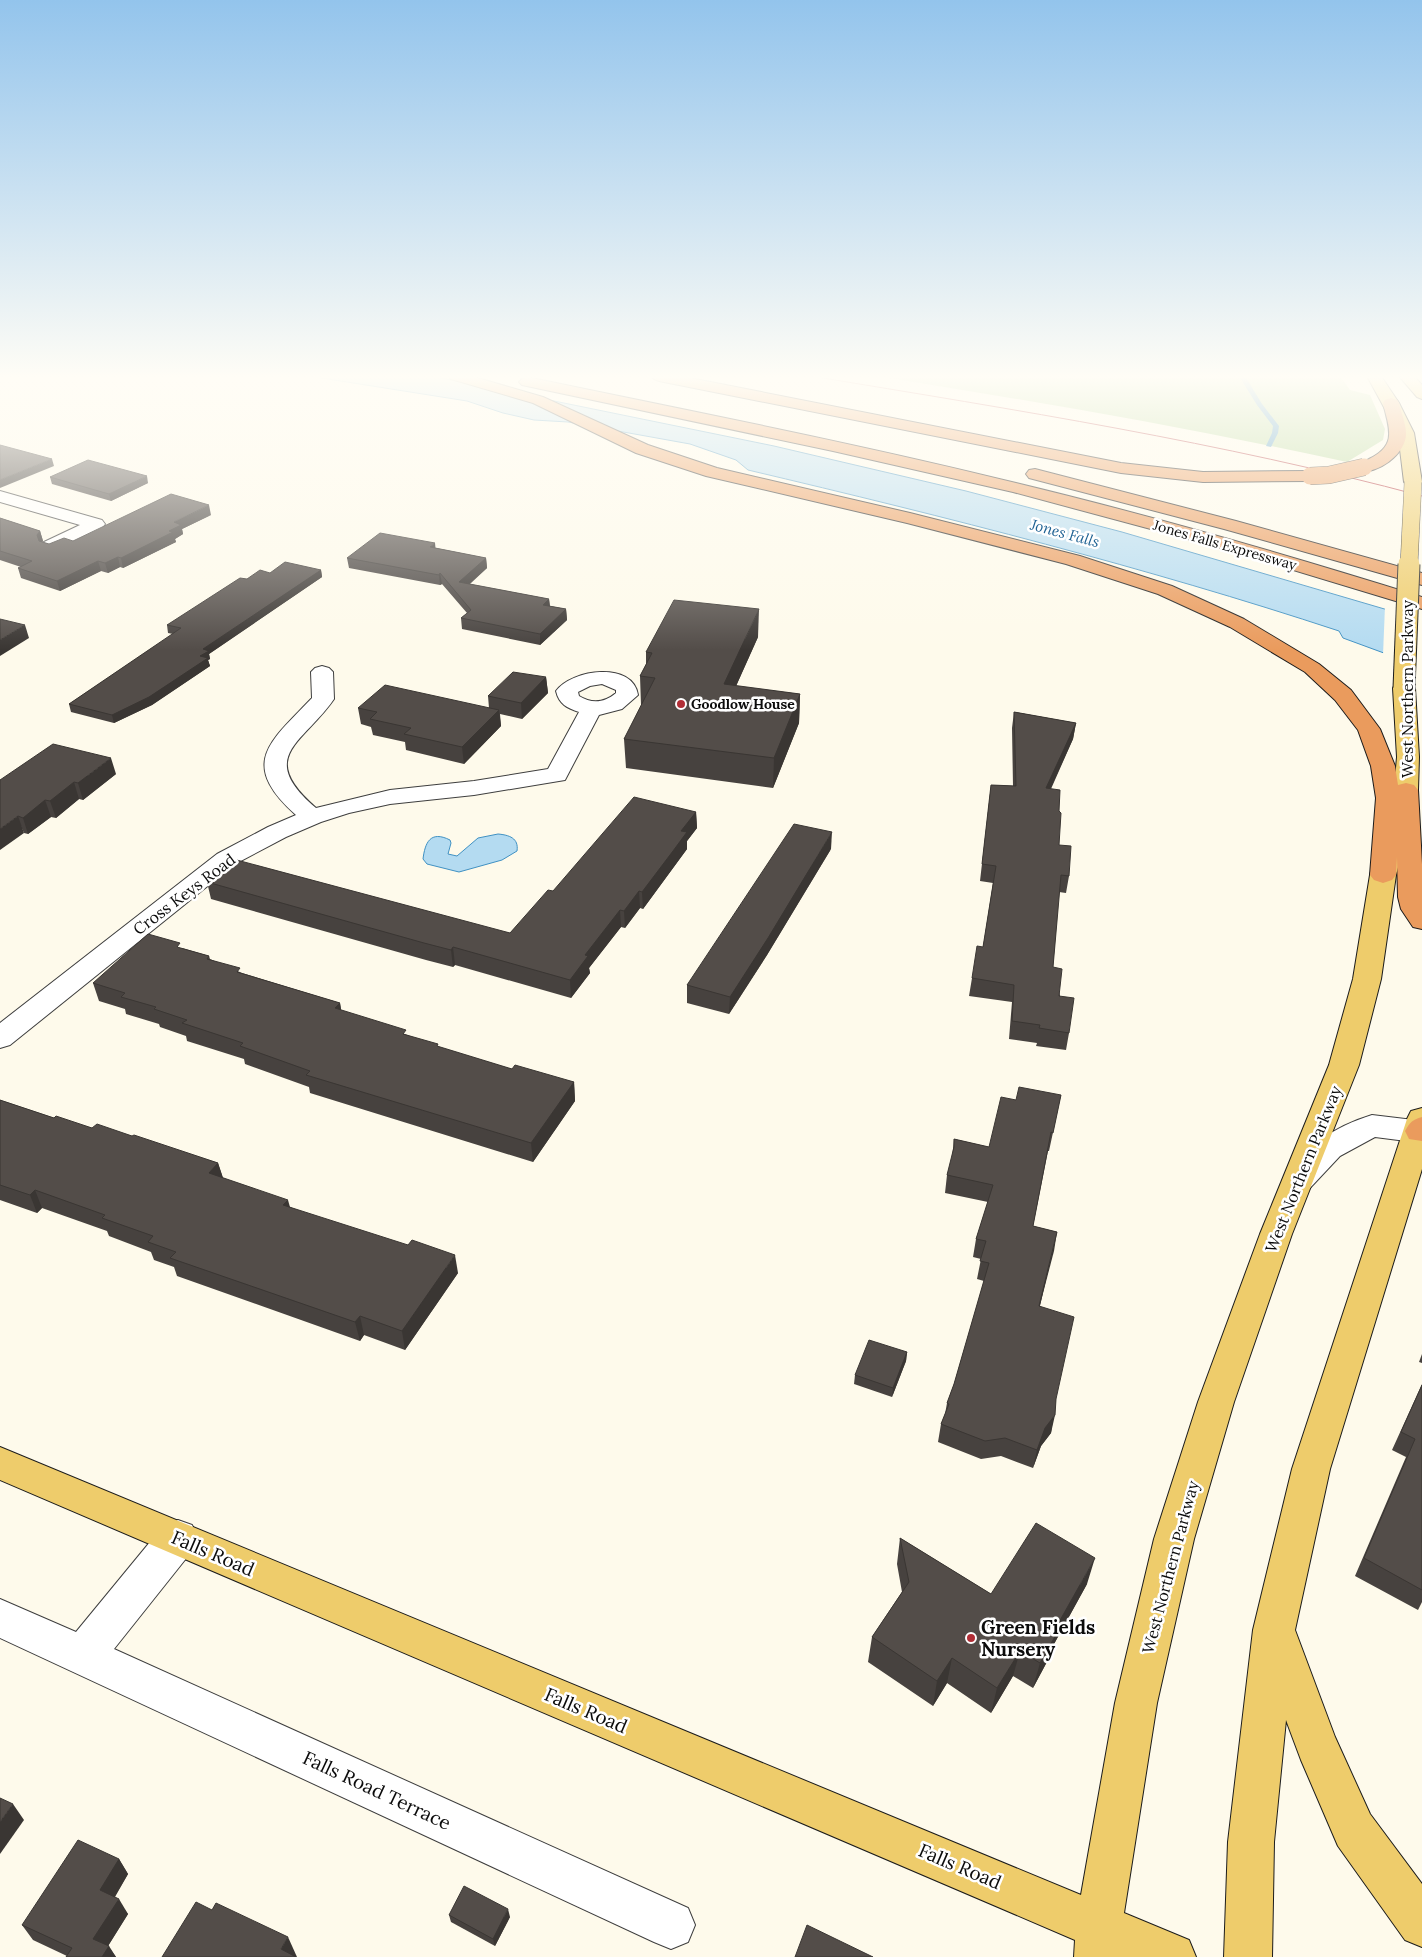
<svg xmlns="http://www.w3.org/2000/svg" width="1422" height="1957" font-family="Lora,serif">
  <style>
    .forest { fill: #b4d598 }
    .water { fill: #b4dbf1; stroke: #4091c3 }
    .pier { fill: #fefaeb }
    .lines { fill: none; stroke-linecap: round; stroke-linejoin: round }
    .stream { fill: #4091c3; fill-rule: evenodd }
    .minor-casing { stroke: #3e3e3e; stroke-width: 2 }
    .major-casing { stroke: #1c1c1c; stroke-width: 2 }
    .highway-casing { stroke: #1c1c1c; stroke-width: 2 }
    .minor { fill: #fff; fill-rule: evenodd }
    .major { fill: #eecc6b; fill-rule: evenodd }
    .highway { fill: #ea9b5d; fill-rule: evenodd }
    .tram { stroke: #b12e36; stroke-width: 1 }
    .major-bridge-far1-casing { stroke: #1c1c1c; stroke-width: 18; stroke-linecap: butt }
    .major-bridge-casing { stroke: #1c1c1c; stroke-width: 23; stroke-linecap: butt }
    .highway-bridge-casing { stroke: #1c1c1c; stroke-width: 18; stroke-linecap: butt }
    .major-bridge-far1 { stroke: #eecc6b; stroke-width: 17 }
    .major-bridge { stroke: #eecc6b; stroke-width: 21 }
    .highway-bridge { stroke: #ea9b5d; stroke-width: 17 }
    .wall { fill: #47423f }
    .shaded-wall { fill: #3a3633 }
    .building { fill: #534d49; stroke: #3a3633 }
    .poi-dot { fill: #b12e36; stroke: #fff; stroke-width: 2 }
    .labels { text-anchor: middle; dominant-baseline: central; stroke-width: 5; stroke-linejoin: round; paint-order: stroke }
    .far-street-label { font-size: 14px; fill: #0b0b0b; stroke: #fff }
    .far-poi-label { font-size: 14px; font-weight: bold; fill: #0b0b0b; stroke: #fff; text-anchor: start }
    .far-water-label { font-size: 15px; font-style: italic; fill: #1f6293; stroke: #fff }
    .street-label { font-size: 16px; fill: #0b0b0b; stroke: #fff }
    .near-street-label { font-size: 19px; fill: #0b0b0b; stroke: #fff }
    .near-poi-label { font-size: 19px; font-weight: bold; fill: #0b0b0b; stroke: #fff; text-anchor: start }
  </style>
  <rect width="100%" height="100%" fill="#fefaeb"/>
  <path class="forest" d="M 877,376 L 1340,376 L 1350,390 L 1370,395 L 1385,429 L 1383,440 L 1347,462 C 1191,428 1034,401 877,376 Z"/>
  <g class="water">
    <path d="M 309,376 L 432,376 L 774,446 L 966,491 L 1122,532 L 1422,620 L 1422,667 L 1343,638 L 1339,631 C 1145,567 947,517 748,470 L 736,460 L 690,444 L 568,422 L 534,420 L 503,413 L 467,401 Z"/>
    <path d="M 498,834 C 509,835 519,838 517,851 L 502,860 L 459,872 L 427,864 L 423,859 C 425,843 430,830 450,840 L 451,843 L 448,854 L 457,856 L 478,838 Z"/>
  </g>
  <path class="pier" d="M 1385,606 L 1422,617 L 1422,669 L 1383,655 Z"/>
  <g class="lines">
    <path class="stream" d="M 1239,376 L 1245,376 L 1262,404 L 1279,426 L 1278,433 L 1271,447 L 1266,446 L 1272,433 L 1273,426 L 1257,405 Z"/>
    <g class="minor-casing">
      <g id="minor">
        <path d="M 0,491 L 102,520 L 105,524 L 102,528 L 58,550 L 51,552 L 44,550 L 42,546 L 44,542 L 80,525 L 0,502 Z"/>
        <path d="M 322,666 L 329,668 L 333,672 L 334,699 C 304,743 255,756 316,808 L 390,790 L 474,781 L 548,769 L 579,712 C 567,708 559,704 556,691 C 572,669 633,661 638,695 L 622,709 L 599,715 L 565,780 L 474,795 L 390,804 L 349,813 L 321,822 L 286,837 L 235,864 L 10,1045 L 0,1048 L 0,1023 L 217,854 L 268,827 L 296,815 C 238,763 270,742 312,698 L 311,672 L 315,668 ZM 602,684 L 616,690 L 616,693 C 604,703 592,704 579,696 L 578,692 L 590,686 Z"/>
        <path d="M 1372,1115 L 1422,1121 L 1422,1143 L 1375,1137 L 1340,1156 L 1309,1189 L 1298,1193 L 1287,1189 L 1282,1181 C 1301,1148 1336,1126 1372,1115 Z"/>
        <path d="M 178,1520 L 192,1525 L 198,1538 L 192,1551 L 114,1649 L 688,1908 L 695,1925 L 688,1942 L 671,1949 L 654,1942 L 0,1638 L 0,1599 L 76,1632 L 164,1525 Z"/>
      </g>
    </g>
    <g class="major-casing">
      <g id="major">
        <path d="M 1367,376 L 1381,376 L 1399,403 L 1414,433 L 1422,482 L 1419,486 L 1413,487 L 1407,486 L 1404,482 L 1398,433 Z"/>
        <path d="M 1399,376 L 1414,376 L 1422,385 L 1422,399 L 1417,397 Z"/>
        <path d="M 1404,682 L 1412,683 L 1415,688 L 1419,757 L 1418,790 L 1396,875 L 1381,979 L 1359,1065 L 1292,1234 L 1234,1402 L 1194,1539 L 1157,1703 L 1124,1913 L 1189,1940 L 1196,1957 L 1074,1957 L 1075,1940 L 0,1480 L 0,1447 L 1081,1895 L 1115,1703 L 1154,1539 L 1198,1402 L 1260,1234 L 1329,1065 L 1353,979 L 1370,875 L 1394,790 L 1397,757 L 1393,688 L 1396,683 Z"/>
        <path d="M 1422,1108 L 1422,1169 L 1330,1469 L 1295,1630 L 1335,1737 L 1370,1814 L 1422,1884 L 1422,1947 L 1405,1940 L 1338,1846 L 1301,1760 L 1286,1720 L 1274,1842 L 1272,1957 L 1224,1957 L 1228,1842 L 1253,1630 L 1292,1469 L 1407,1119 L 1411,1111 Z"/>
      </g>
    </g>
    <g class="highway-casing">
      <g id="highway">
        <path d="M 448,376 L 471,376 L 543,397 L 648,445 L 717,468 L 910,513 L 1080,556 L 1172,586 L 1244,619 L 1319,664 L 1351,690 L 1380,729 L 1395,766 L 1398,785 L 1406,783 L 1414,785 L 1418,790 L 1422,864 L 1422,929 L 1413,927 L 1401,909 L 1398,897 L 1397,857 L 1396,875 L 1392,880 L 1383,883 L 1374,880 L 1370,875 L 1376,798 L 1371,766 L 1358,730 L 1335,700 L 1305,672 L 1230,627 L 1158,594 L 1066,564 L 907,523 L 706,476 L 636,453 L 533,403 L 451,379 Z"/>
        <path d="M 651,376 L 680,376 L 1121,463 L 1203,472 L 1310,471 L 1316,472 L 1319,476 L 1316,480 L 1310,481 L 1203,482 L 1121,473 L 659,381 L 654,379 Z"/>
        <path d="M 527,377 C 690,411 854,443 1016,483 C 1153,516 1288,555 1422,597 L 1422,609 L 1214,546 L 1013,492 L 833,451 L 522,385 L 519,382 L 522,379 Z"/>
        <path d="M 1391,398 L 1397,400 L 1399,403 C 1401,413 1406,423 1406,434 C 1406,454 1377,475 1358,471 L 1356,467 C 1359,462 1364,462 1369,459 C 1398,445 1389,428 1383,403 L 1385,400 Z"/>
        <path d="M 1035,469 L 1236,521 L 1422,573 L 1422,585 L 1224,529 L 1029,478 L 1026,474 L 1029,470 Z"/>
        <path d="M 1422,1117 L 1422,1141 L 1409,1139 L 1405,1131 C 1410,1122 1412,1120 1422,1117 Z"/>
      </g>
    </g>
    <use href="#minor" class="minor"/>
    <use href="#major" class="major"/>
    <use href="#highway" class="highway"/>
    <path class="tram" d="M 811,376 C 1016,410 1221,442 1422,496"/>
    <g class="major-bridge-far1-casing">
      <path id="major-bridge-far1" d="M 1409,565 L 1413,482"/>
    </g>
    <g class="major-bridge-casing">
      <path id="major-bridge" d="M 1404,688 L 1409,564"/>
    </g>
    <g class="highway-bridge-casing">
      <path id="highway-bridge" d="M 1310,476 L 1329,475 L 1364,467"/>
    </g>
    <use href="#major-bridge-far1" class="major-bridge-far1"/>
    <use href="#major-bridge" class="major-bridge"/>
    <use href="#highway-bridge" class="highway-bridge"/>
  </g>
  <g class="wall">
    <path d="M 50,477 L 148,483 L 111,501 L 52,484 Z"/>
    <path d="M 211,515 L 182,529 L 183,534 L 175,539 L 176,542 L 123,568 L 120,567 L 108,573 L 101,571 L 60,591 L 21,578 L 18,568 L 21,567 L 0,560 L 0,518 L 40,531 L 43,541 L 42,542 L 49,544 L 73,541 Z"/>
    <path d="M 436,548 L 486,558 L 487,568 L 470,584 L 549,599 L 550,606 L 566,609 L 567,620 L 540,645 L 462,629 L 461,618 L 467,613 L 442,584 L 440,585 L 349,568 L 347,558 Z"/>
    <path d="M 321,570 L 322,577 L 209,654 L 210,659 L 208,660 L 210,666 L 152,705 L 114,723 L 71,712 L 69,704 L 173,634 L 168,633 L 167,625 L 247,579 L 270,573 Z"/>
    <path d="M 758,637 L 736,686 L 800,694 L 799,723 L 773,788 L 626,768 L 624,739 L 642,705 L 641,705 L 640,676 L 646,665 L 646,652 Z"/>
    <path d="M 546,677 L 548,693 L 522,719 L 500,714 L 501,726 L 464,764 L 406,750 L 405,742 L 373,735 L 371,727 L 361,724 L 358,708 L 489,708 L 488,696 Z"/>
    <path d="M 1014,712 L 1076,723 L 1073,739 L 1051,789 L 1059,845 L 1069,876 L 1066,893 L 1059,892 L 1053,967 L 1069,1033 L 1066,1050 L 1036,1046 L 1037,1043 L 1009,1039 L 1012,1002 L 969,996 L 972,978 L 983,947 L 993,883 L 980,881 L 991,785 L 1013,786 L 1012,728 Z"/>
    <path d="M 116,774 L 83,800 L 79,799 L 56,818 L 51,817 L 28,834 L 24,833 L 0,780 Z"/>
    <path d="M 696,812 L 697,828 L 687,841 L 687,849 L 643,909 L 640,908 L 625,928 L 621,927 L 589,968 L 590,973 L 571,998 L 455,965 L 453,967 L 426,960 L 211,899 L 207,882 L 510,933 L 553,891 Z"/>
    <path d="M 831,849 L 767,955 L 729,1014 L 687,1003 L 687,985 Z"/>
    <path d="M 182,948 L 209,956 L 210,959 L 242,973 L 340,1003 L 341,1010 L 439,1047 L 512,1069 L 574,1082 L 575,1101 L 533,1162 L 310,1093 L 309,1087 L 245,1064 L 244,1059 L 187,1041 L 186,1036 L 160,1027 L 159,1024 L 126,1014 L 125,1009 L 99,1001 L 93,983 Z"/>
    <path d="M 1061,1095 L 1049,1151 L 1048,1151 L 1033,1226 L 1057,1232 L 1040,1306 L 1056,1399 L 1051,1433 L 1041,1446 L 1033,1468 L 1001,1456 L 981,1459 L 938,1442 L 941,1424 L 945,1414 L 947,1403 L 954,1384 L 984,1281 L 977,1279 L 981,1259 L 973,1257 L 976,1239 L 988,1202 L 945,1193 L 947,1175 L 952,1158 L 954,1139 L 989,1147 L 1016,1100 Z"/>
    <path d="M 0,1100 L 54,1118 L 92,1128 L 132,1136 L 218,1163 L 223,1178 L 290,1207 L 458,1273 L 405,1350 L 364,1335 L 360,1341 L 177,1276 L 174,1267 L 154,1260 L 151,1252 L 109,1236 L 107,1231 L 42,1208 L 37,1213 L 0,1200 Z"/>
    <path d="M 907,1352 L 906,1361 L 892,1397 L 854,1384 L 855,1375 Z"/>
    <path d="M 1422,1354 L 1422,1363 L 1419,1362 Z"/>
    <path d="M 1422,1384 L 1422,1602 L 1418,1610 L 1355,1576 L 1406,1457 L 1392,1450 Z"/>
    <path d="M 900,1538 L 991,1594 L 1087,1584 L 1054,1644 L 1049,1658 L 1033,1688 L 1013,1676 L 991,1713 L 947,1683 L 933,1706 L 868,1662 L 872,1637 L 902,1592 L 897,1564 Z"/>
    <path d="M 119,1859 L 128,1874 L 115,1897 L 128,1914 L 108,1946 L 116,1957 L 66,1957 L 67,1956 L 33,1940 L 22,1925 Z"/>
    <path d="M 449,1915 L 510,1917 L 495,1946 L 451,1922 Z"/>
  </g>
  <g class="shaded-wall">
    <path d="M 52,459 L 54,466 L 0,488 L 0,480 Z"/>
    <path d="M 147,476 L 148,483 L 111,501 L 109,494 Z"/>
    <path d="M 209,505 L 211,515 L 182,529 L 183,534 L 175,539 L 176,542 L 123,568 L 121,558 L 169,531 L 174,522 Z"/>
    <path d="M 40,531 L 43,541 L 40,545 L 37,535 Z"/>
    <path d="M 435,543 L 436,553 L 430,547 Z"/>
    <path d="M 118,557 L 120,567 L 108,573 L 105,563 Z"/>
    <path d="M 486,558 L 487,568 L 460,592 L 459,582 Z"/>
    <path d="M 98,561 L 101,571 L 60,591 L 57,581 Z"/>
    <path d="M 321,570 L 322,577 L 209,654 L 210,659 L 208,660 L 210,666 L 152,705 L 114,723 L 112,715 L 200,656 L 203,649 Z"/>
    <path d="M 440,573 L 442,584 L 440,585 L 439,575 Z"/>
    <path d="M 549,599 L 550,609 L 543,605 Z"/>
    <path d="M 566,609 L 567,620 L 540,645 L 540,634 Z"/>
    <path d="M 759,609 L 758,637 L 724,713 L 724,684 Z"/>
    <path d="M 25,625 L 29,638 L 0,656 L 0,640 Z"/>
    <path d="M 546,677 L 548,693 L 522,719 L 521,703 Z"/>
    <path d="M 800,694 L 799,723 L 773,788 L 774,758 Z"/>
    <path d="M 499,710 L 501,726 L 464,764 L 462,747 Z"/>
    <path d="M 1076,723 L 1073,739 L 1043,805 L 1046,788 Z"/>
    <path d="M 111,758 L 116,774 L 83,800 L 78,783 Z"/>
    <path d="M 74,782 L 79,799 L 56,818 L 50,801 Z"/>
    <path d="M 45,800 L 51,817 L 28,834 L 23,818 Z"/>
    <path d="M 696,812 L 697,828 L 687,841 L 687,849 L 643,909 L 642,892 L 681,831 Z"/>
    <path d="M 18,816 L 24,833 L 0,850 L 0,829 Z"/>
    <path d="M 832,832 L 831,849 L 767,955 L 729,1014 L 730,997 Z"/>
    <path d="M 639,891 L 640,908 L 625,928 L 624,911 Z"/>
    <path d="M 620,910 L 621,927 L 589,968 L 590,973 L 571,998 L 570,980 L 585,955 Z"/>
    <path d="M 453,947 L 455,965 L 453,967 L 451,950 Z"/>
    <path d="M 340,1003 L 343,1021 L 335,1008 Z"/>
    <path d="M 574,1082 L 575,1101 L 533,1162 L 531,1143 Z"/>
    <path d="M 218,1163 L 224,1181 L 209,1173 Z"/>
    <path d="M 35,1190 L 42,1208 L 37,1213 L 30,1195 Z"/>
    <path d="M 288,1200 L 293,1218 L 283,1205 Z"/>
    <path d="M 1057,1232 L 1054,1251 L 1035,1324 L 1039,1306 Z"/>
    <path d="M 455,1255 L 458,1273 L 405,1350 L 402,1331 Z"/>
    <path d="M 360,1316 L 364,1335 L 360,1341 L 355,1322 Z"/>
    <path d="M 907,1352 L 906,1361 L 892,1397 L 893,1388 Z"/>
    <path d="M 1055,1415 L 1051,1433 L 1041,1446 L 1033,1468 L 1037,1450 L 1045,1428 Z"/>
    <path d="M 1095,1558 L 1087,1584 L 1054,1644 L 1049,1658 L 1033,1688 L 1040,1663 L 1054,1631 Z"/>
    <path d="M 1020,1651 L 1013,1676 L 991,1713 L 997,1688 Z"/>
    <path d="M 952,1658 L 947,1683 L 933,1706 L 937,1681 Z"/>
    <path d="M 13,1804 L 24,1820 L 0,1854 L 0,1822 Z"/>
    <path d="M 119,1859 L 128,1874 L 109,1906 L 100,1890 Z"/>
    <path d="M 119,1899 L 128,1914 L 103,1954 L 93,1939 Z"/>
    <path d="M 508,1909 L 510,1917 L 495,1946 L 493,1939 Z"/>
    <path d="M 288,1937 L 297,1957 L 285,1957 L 281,1949 Z"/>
    <path d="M 109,1946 L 116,1957 L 102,1957 Z"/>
  </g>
  <g class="building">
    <path d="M 0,445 L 52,459 L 0,480 Z"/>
    <path d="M 88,460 L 147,476 L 109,494 L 50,477 Z"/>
    <path d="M 171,494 L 209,505 L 174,522 L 181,525 L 169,531 L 173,532 L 121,558 L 118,557 L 105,563 L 98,561 L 57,581 L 18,568 L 32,561 L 0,551 L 0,518 L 40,531 L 37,535 L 39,541 L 49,544 L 64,538 L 73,541 Z"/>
    <path d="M 380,533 L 435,543 L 430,547 L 486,558 L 459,582 L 549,599 L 543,605 L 566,609 L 540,634 L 461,618 L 471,610 L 440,573 L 439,575 L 347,558 Z"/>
    <path d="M 285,562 L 321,570 L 203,649 L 209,651 L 200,656 L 208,658 L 149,697 L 112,715 L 69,704 L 181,628 L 167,625 L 240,578 L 247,579 L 260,570 L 270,573 Z"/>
    <path d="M 674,600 L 759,609 L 724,684 L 800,694 L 774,758 L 624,739 L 655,678 L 640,676 L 652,653 L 646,652 Z"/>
    <path d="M 0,619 L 25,625 L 0,640 Z"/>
    <path d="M 513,672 L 546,677 L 521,703 L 488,696 Z"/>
    <path d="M 385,685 L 499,710 L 462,747 L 404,734 L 411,728 L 370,719 L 377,712 L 358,708 Z"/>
    <path d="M 1014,712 L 1076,723 L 1046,788 L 1060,790 L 1059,811 L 1061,813 L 1059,845 L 1071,846 L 1069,876 L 1061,875 L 1053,967 L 1062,969 L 1059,996 L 1074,998 L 1069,1033 L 1039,1028 L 1040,1025 L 1012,1021 L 1014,985 L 972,978 L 977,946 L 983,947 L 996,866 L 982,864 L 991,785 L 1016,786 Z"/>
    <path d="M 53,744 L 111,758 L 78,783 L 74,782 L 50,801 L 45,800 L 23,818 L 18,816 L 0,829 L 0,780 Z"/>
    <path d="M 634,797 L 696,812 L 681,831 L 687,832 L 673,851 L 642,892 L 639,891 L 624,911 L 620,910 L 585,955 L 588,956 L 570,980 L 453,947 L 451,950 L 424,943 L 207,882 L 233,859 L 510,933 L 548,890 L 553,891 Z"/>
    <path d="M 794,824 L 832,832 L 768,938 L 730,997 L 687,985 Z"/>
    <path d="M 148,934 L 180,943 L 177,947 L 209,956 L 207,959 L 240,968 L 237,972 L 340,1003 L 335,1008 L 406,1030 L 403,1034 L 438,1044 L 437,1046 L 512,1069 L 515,1065 L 574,1082 L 531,1143 L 306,1075 L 310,1071 L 240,1046 L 243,1043 L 182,1023 L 187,1020 L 154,1009 L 156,1007 L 121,997 L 125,993 L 93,983 Z"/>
    <path d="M 1019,1087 L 1061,1095 L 1053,1133 L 1051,1132 L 1033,1226 L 1057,1232 L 1039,1306 L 1074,1317 L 1056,1399 L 1055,1415 L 1045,1428 L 1037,1450 L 1005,1438 L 985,1441 L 941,1424 L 949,1404 L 947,1403 L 954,1384 L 989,1263 L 980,1261 L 986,1241 L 976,1239 L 993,1185 L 947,1175 L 954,1147 L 954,1139 L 989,1147 L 1001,1097 L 1016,1100 Z"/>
    <path d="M 0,1100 L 54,1118 L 56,1116 L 92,1128 L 97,1124 L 132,1136 L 134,1135 L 218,1163 L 209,1173 L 288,1200 L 283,1205 L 408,1245 L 412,1240 L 455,1255 L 402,1331 L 360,1316 L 355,1322 L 170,1258 L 176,1252 L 148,1242 L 153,1236 L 102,1218 L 105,1215 L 35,1190 L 30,1195 L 0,1185 Z"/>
    <path d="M 869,1340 L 907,1352 L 893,1388 L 855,1375 Z"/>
    <path d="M 1422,1385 L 1422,1590 L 1364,1558 L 1415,1439 L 1401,1432 Z"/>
    <path d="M 1036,1523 L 1095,1558 L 1054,1631 L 1057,1633 L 1040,1663 L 1020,1651 L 997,1688 L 952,1658 L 937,1681 L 872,1637 L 909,1582 L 900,1538 L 991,1594 Z"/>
    <path d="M 0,1798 L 13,1804 L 0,1822 Z"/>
    <path d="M 78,1840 L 119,1859 L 100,1890 L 119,1899 L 93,1939 L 109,1946 L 102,1957 L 66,1957 L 72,1948 L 22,1925 Z"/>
    <path d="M 464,1886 L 508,1909 L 493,1939 L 449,1915 Z"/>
    <path d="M 196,1902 L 212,1910 L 216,1903 L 288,1937 L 281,1949 L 296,1957 L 162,1957 Z"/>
    <path d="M 807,1925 L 873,1957 L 795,1957 Z"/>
  </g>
  <linearGradient id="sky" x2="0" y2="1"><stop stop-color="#93c4ec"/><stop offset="0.58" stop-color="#fffdf6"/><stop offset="1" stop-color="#fffdf6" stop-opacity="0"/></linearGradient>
  <rect width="1422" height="650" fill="url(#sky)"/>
  <g class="poi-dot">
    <circle cx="681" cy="704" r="5"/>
    <circle cx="971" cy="1638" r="5"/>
  </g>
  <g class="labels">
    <g class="far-street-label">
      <text transform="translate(1225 545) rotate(16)">Jones Falls Expressway</text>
    </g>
    <g class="far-poi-label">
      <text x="691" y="704">Goodlow House</text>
    </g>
    <g class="far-water-label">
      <text transform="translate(1065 533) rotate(15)">Jones Falls</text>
    </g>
    <g class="street-label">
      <text transform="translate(1407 689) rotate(-90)">West Northern Parkway</text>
      <text transform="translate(184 894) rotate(-37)">Cross Keys Road</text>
      <text transform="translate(1303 1169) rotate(-68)">West Northern Parkway</text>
      <text transform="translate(1170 1567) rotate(-75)">West Northern Parkway</text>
    </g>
    <g class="near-street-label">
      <text transform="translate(213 1553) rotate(23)">Falls Road</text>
      <text transform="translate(586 1710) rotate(23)">Falls Road</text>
      <text transform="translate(377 1790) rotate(25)">Falls Road Terrace</text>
      <text transform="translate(960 1866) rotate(23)">Falls Road</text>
    </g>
    <g class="near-poi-label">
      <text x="981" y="1627">Green Fields<tspan x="981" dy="22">Nursery</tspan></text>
    </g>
  </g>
</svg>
